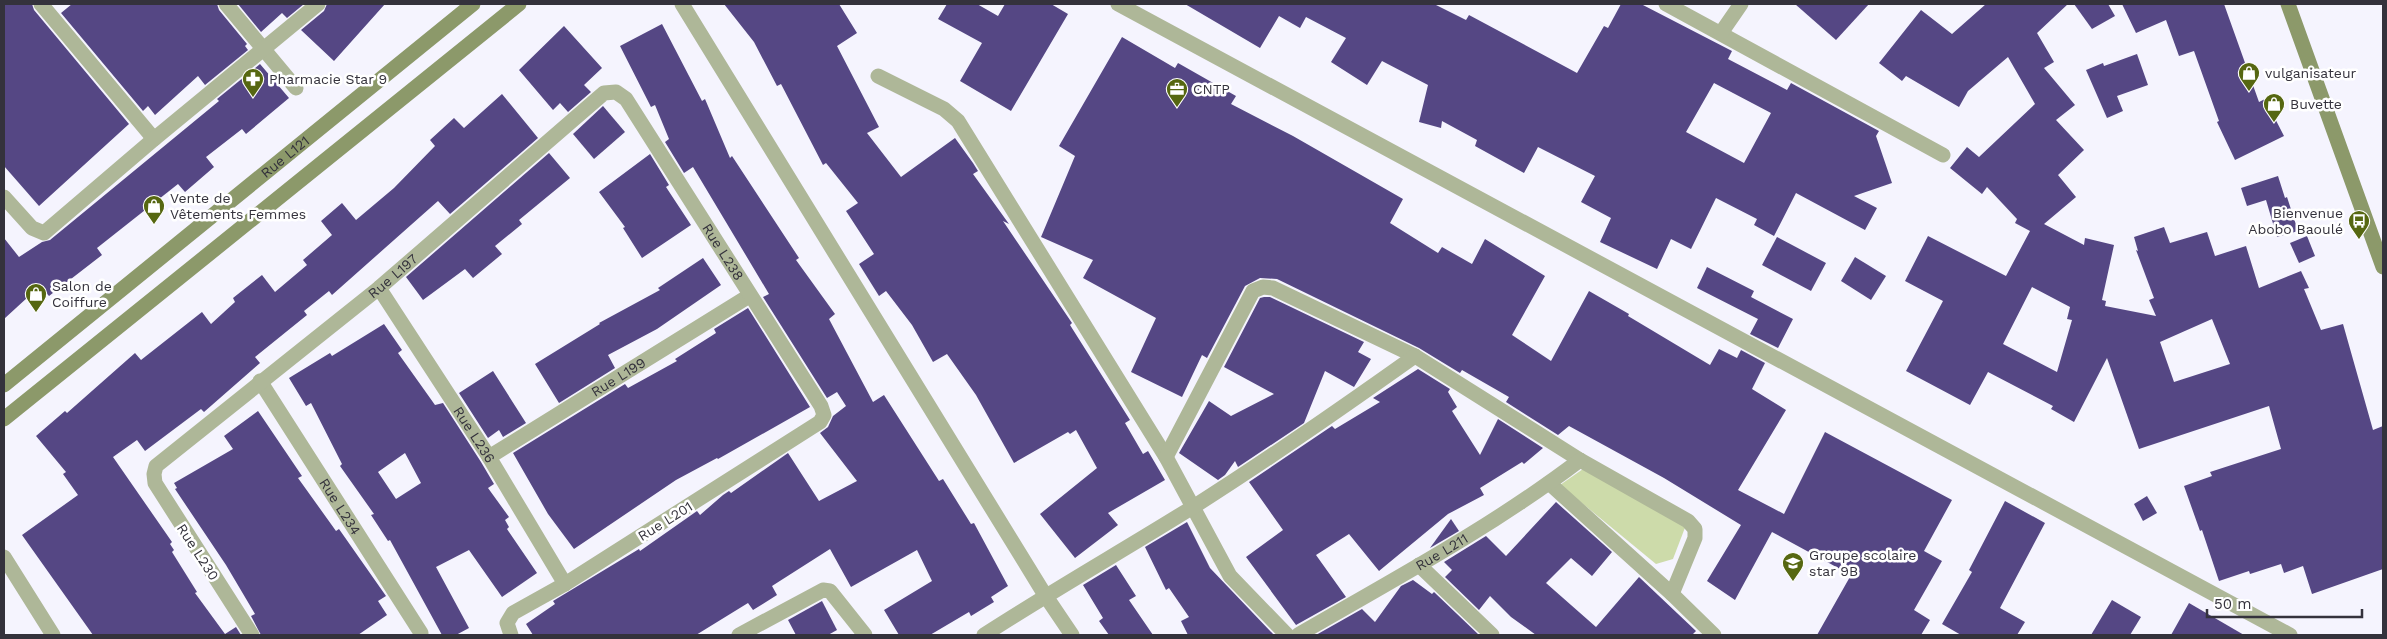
<svg xmlns="http://www.w3.org/2000/svg" width="2387" height="639" font-family="'Work Sans',sans-serif">
  <style>
    .green { fill: #cddbaa }
    .building { fill: #554784; fill-rule: evenodd }
    .lines { fill: none; stroke-linecap: round; stroke-linejoin: round }
    .street { stroke: #aeb798; stroke-width: 15 }
    .secondary { stroke: #8c996a; stroke-width: 15 }
    .labels { text-anchor: middle; dominant-baseline: central; stroke-width: 5; stroke-linejoin: round; paint-order: stroke }
    .poi-label { font-size: 14px; fill: #34323c; stroke: #fff; text-anchor: start }
    .street-label { font-size: 14px; fill: #34323c; stroke: #fff }
  </style>
  <rect width="100%" height="100%" fill="#f5f4fe"/>
  <path class="green" d="M 1583,469 L 1686,525 L 1673,559 L 1656,564 L 1560,485 Z"/>
  <g class="building">
    <path d="M 4,4 L 32,4 L 34,10 L 129,124 L 39,206 L 4,166 Z"/>
    <path d="M 72,4 L 217,4 L 219,10 L 247,44 L 245,46 L 248,50 L 205,85 L 198,76 L 155,115 L 148,106 L 143,111 L 61,13 Z"/>
    <path d="M 238,4 L 304,4 L 287,18 L 282,13 L 261,32 Z"/>
    <path d="M 327,4 L 385,4 L 334,61 L 301,30 L 324,11 Z"/>
    <path d="M 724,4 L 839,4 L 857,33 L 837,46 L 879,127 L 867,133 L 901,177 L 955,138 L 973,163 L 978,171 L 973,174 L 1009,224 L 1003,221 L 1072,323 L 1070,325 L 1130,420 L 1125,423 L 1143,454 L 1148,451 L 1165,480 L 1108,513 L 1118,525 L 1075,558 L 1040,514 L 1097,468 L 1076,430 L 1070,434 L 1068,432 L 1014,463 L 976,395 L 947,354 L 933,362 L 912,325 L 886,291 L 879,296 L 859,264 L 874,254 L 846,211 L 858,203 L 826,163 L 823,165 L 781,84 L 777,86 L 754,42 Z"/>
    <path d="M 947,4 L 977,4 L 998,16 L 1005,4 L 1051,4 L 1068,14 L 1011,111 L 960,81 L 982,43 L 938,19 Z"/>
    <path d="M 1185,4 L 1434,4 L 1466,20 L 1469,15 L 1577,73 L 1604,26 L 1608,28 L 1621,4 L 1641,4 L 1732,51 L 1728,59 L 1787,90 L 1791,83 L 1879,131 L 1876,136 L 1892,183 L 1854,196 L 1877,208 L 1865,230 L 1796,193 L 1774,236 L 1754,225 L 1757,219 L 1716,198 L 1691,249 L 1671,239 L 1657,269 L 1600,242 L 1611,218 L 1581,202 L 1595,176 L 1538,147 L 1524,173 L 1475,146 L 1477,140 L 1442,121 L 1441,128 L 1419,122 L 1428,85 L 1382,61 L 1367,85 L 1331,62 L 1346,38 L 1306,17 L 1300,28 L 1279,16 L 1260,48 ZM 1714,83 L 1771,113 L 1744,163 L 1686,132 Z"/>
    <path d="M 1795,4 L 1869,4 L 1836,40 Z"/>
    <path d="M 1986,4 L 2068,4 L 2037,33 L 2054,62 L 2044,68 L 2075,105 L 2056,120 L 2084,150 L 2058,175 L 2076,197 L 2044,224 L 2084,245 L 2085,238 L 2114,245 L 2102,300 L 2106,301 L 2105,306 L 2156,316 L 2149,300 L 2154,298 L 2136,250 L 2138,251 L 2134,237 L 2164,227 L 2170,243 L 2207,232 L 2215,256 L 2246,246 L 2259,288 L 2301,271 L 2309,288 L 2304,289 L 2321,330 L 2343,324 L 2373,430 L 2383,426 L 2383,569 L 2312,594 L 2303,566 L 2284,573 L 2281,564 L 2250,574 L 2249,571 L 2219,581 L 2202,530 L 2200,531 L 2184,486 L 2212,476 L 2210,472 L 2281,449 L 2269,406 L 2139,449 L 2107,358 L 2074,422 L 2051,409 L 2053,406 L 1988,372 L 1970,405 L 1906,371 L 1943,301 L 1905,281 L 1928,236 L 2006,276 L 2030,231 L 2015,223 L 2017,219 L 1987,187 L 1982,194 L 1950,168 L 1967,147 L 1979,157 L 2035,104 L 2008,57 L 1968,91 L 1959,107 L 1906,76 L 1902,81 L 1879,63 L 1921,10 L 1952,34 ZM 2032,287 L 2070,307 L 2067,319 L 2072,320 L 2057,372 L 2003,344 ZM 2212,319 L 2230,364 L 2174,382 L 2160,342 Z"/>
    <path d="M 2074,4 L 2108,4 L 2115,16 L 2092,29 Z"/>
    <path d="M 2122,4 L 2224,4 L 2259,102 L 2265,99 L 2284,136 L 2235,160 L 2217,122 L 2219,121 L 2194,51 L 2179,56 L 2166,20 L 2136,33 Z"/>
    <path d="M 662,24 L 702,101 L 705,99 L 730,158 L 732,156 L 799,258 L 796,260 L 835,314 L 829,319 L 873,402 L 884,395 L 939,481 L 943,479 L 971,524 L 974,523 L 1008,586 L 991,597 L 994,602 L 971,616 L 969,612 L 930,635 L 899,635 L 884,610 L 932,581 L 917,550 L 851,587 L 830,549 L 772,586 L 777,595 L 753,610 L 748,603 L 696,635 L 533,635 L 526,624 L 555,604 L 553,601 L 639,549 L 640,551 L 697,511 L 700,515 L 723,495 L 729,491 L 731,493 L 788,453 L 819,501 L 857,481 L 820,433 L 828,427 L 833,416 L 846,406 L 837,392 L 827,398 L 763,297 L 769,294 L 693,167 L 684,173 L 665,142 L 669,139 L 655,105 L 651,107 L 620,46 Z"/>
    <path d="M 564,26 L 602,68 L 584,85 L 591,92 L 568,112 L 560,103 L 553,110 L 519,70 Z"/>
    <path d="M 1122,37 L 1175,68 L 1178,63 L 1236,96 L 1231,104 L 1293,136 L 1403,199 L 1390,223 L 1438,253 L 1442,247 L 1472,264 L 1485,239 L 1545,276 L 1512,335 L 1551,361 L 1589,291 L 1629,314 L 1628,316 L 1710,365 L 1719,349 L 1737,358 L 1741,350 L 1765,363 L 1752,389 L 1786,410 L 1738,490 L 1784,514 L 1825,432 L 1952,500 L 1924,551 L 1942,561 L 1914,610 L 1930,620 L 1921,635 L 1817,635 L 1851,575 L 1772,532 L 1735,600 L 1707,581 L 1741,525 L 1664,478 L 1569,426 L 1558,435 L 1506,402 L 1509,397 L 1462,370 L 1460,373 L 1419,348 L 1277,279 L 1260,278 L 1245,286 L 1207,358 L 1202,355 L 1182,397 L 1131,372 L 1156,318 L 1083,278 L 1093,260 L 1041,237 L 1075,156 L 1059,146 Z"/>
    <path d="M 2137,54 L 2148,85 L 2117,96 L 2123,111 L 2107,118 L 2086,70 L 2103,63 L 2104,66 Z"/>
    <path d="M 260,64 L 289,98 L 246,134 L 242,129 L 206,157 L 214,167 L 185,192 L 178,184 L 97,248 L 102,255 L 49,296 L 40,286 L 4,319 L 4,238 L 19,257 L 42,242 L 50,240 L 219,101 L 217,99 Z"/>
    <path d="M 502,94 L 538,138 L 450,214 L 438,201 L 332,295 L 329,291 L 304,311 L 307,315 L 255,357 L 260,363 L 204,412 L 201,409 L 145,451 L 137,440 L 113,457 L 172,542 L 170,544 L 174,550 L 172,552 L 197,592 L 195,593 L 225,634 L 236,627 L 241,635 L 93,635 L 22,535 L 78,495 L 63,474 L 66,472 L 36,436 L 65,411 L 67,413 L 135,353 L 141,360 L 202,312 L 211,324 L 235,302 L 233,298 L 262,275 L 275,292 L 307,265 L 303,260 L 332,235 L 321,221 L 342,203 L 356,220 L 394,188 L 435,146 L 430,140 L 454,118 L 464,128 Z"/>
    <path d="M 603,106 L 625,132 L 594,159 L 573,134 Z"/>
    <path d="M 549,153 L 570,178 L 519,220 L 522,224 L 495,246 L 502,254 L 473,278 L 465,269 L 423,300 L 406,277 Z"/>
    <path d="M 650,154 L 669,185 L 666,187 L 691,225 L 642,258 L 623,228 L 625,227 L 599,192 Z"/>
    <path d="M 2278,176 L 2285,198 L 2287,197 L 2298,231 L 2277,237 L 2266,200 L 2247,206 L 2241,188 Z"/>
    <path d="M 2307,236 L 2315,256 L 2299,263 L 2290,243 Z"/>
    <path d="M 1777,237 L 1826,263 L 1811,291 L 1762,265 Z"/>
    <path d="M 1855,257 L 1886,276 L 1871,300 L 1841,281 Z"/>
    <path d="M 703,258 L 721,285 L 657,329 L 608,355 L 615,368 L 559,403 L 535,364 L 600,324 L 599,323 L 660,290 L 658,288 Z"/>
    <path d="M 1707,267 L 1754,291 L 1751,297 L 1793,319 L 1778,348 L 1750,334 L 1758,319 L 1697,288 Z"/>
    <path d="M 1264,297 L 1270,297 L 1364,342 L 1358,352 L 1371,359 L 1354,387 L 1325,371 L 1304,423 L 1238,467 L 1235,461 L 1225,475 L 1218,480 L 1179,453 L 1209,401 L 1231,416 L 1274,394 L 1224,367 L 1260,298 Z"/>
    <path d="M 748,308 L 810,407 L 718,459 L 717,458 L 676,480 L 574,549 L 548,514 L 513,453 L 625,384 L 628,388 L 677,361 L 675,359 L 716,333 L 714,329 Z"/>
    <path d="M 384,324 L 402,350 L 398,353 L 435,405 L 443,403 L 481,462 L 494,484 L 488,488 L 509,517 L 505,520 L 509,527 L 507,529 L 537,573 L 502,597 L 469,550 L 436,567 L 469,628 L 456,635 L 442,635 L 390,540 L 388,541 L 371,515 L 374,514 L 340,466 L 342,464 L 311,403 L 306,406 L 289,378 L 330,353 L 332,356 ZM 405,453 L 421,483 L 396,499 L 378,472 Z"/>
    <path d="M 1418,369 L 1450,389 L 1448,392 L 1457,407 L 1452,411 L 1480,455 L 1498,419 L 1543,448 L 1524,464 L 1522,462 L 1480,488 L 1484,495 L 1448,514 L 1379,571 L 1349,534 L 1316,555 L 1346,597 L 1296,625 L 1246,557 L 1283,530 L 1249,482 L 1332,426 L 1335,429 L 1380,402 L 1373,398 Z"/>
    <path d="M 493,371 L 526,423 L 503,437 L 499,430 L 488,438 L 459,393 Z"/>
    <path d="M 258,411 L 302,476 L 298,478 L 336,531 L 339,529 L 386,596 L 378,601 L 387,615 L 358,635 L 261,635 L 251,616 L 255,614 L 226,565 L 175,489 L 177,488 L 174,483 L 233,449 L 224,436 Z"/>
    <path d="M 2147,496 L 2157,513 L 2143,521 L 2134,504 Z"/>
    <path d="M 2005,501 L 2045,523 L 2000,608 L 2025,622 L 2017,635 L 1961,635 L 1942,624 L 1972,572 L 1969,570 Z"/>
    <path d="M 1556,502 L 1612,552 L 1592,576 L 1571,558 L 1546,583 L 1596,627 L 1639,577 L 1696,631 L 1692,635 L 1536,635 L 1511,617 L 1490,596 L 1479,610 L 1445,577 L 1452,570 L 1444,562 L 1486,536 L 1506,556 Z"/>
    <path d="M 1451,519 L 1459,531 L 1430,548 Z"/>
    <path d="M 1187,522 L 1210,568 L 1274,635 L 1188,635 L 1181,621 L 1189,617 L 1169,588 L 1166,590 L 1145,547 Z"/>
    <path d="M 1116,565 L 1136,596 L 1129,600 L 1153,635 L 1109,635 L 1099,621 L 1103,618 L 1083,585 Z"/>
    <path d="M 1413,580 L 1432,594 L 1434,592 L 1479,635 L 1316,635 L 1362,609 L 1375,622 L 1401,586 Z"/>
    <path d="M 2112,600 L 2141,617 L 2130,635 L 2091,635 Z"/>
    <path d="M 822,601 L 837,630 L 828,635 L 796,635 L 788,620 Z"/>
    <path d="M 2189,603 L 2244,635 L 2171,635 Z"/>
  </g>
  <g class="lines">
    <g class="street">
      <path d="M 41,4 L 154,139"/>
      <path d="M 226,4 L 296,88"/>
      <path d="M 682,4 L 1045,595 L 1072,635"/>
      <path d="M 1118,4 L 2290,635"/>
      <path d="M 1666,4 L 1943,155"/>
      <path d="M 1721,33 L 1741,4"/>
      <path d="M 878,76 L 944,109 L 958,121 L 1166,457 L 1230,576 L 1287,635"/>
      <path d="M 4,197 L 32,228 L 44,233 L 154,139 L 318,4"/>
      <path id="s1" d="M 379,288 L 489,457 L 565,584"/>
      <path id="s2" d="M 260,381 L 421,633"/>
      <path id="s3" d="M 489,457 L 749,296"/>
      <path d="M 1166,457 L 1253,291 L 1263,287 L 1273,288 L 1415,356 L 1580,460 L 1688,521 L 1695,529 L 1695,538 L 1672,594"/>
      <path d="M 1549,483 L 1672,594 L 1714,635"/>
      <path d="M 4,557 L 53,635"/>
      <path d="M 1419,565 L 1492,635"/>
      <path id="s4" d="M 252,635 L 155,483 L 154,474 L 156,466 L 379,288 L 604,93 L 616,92 L 626,99 L 821,406 L 824,415 L 820,422 L 565,584 L 513,613 L 507,623 L 511,635"/>
      <path d="M 739,635 L 823,590 L 830,591 L 865,635"/>
      <path d="M 984,635 C 1052,591 1124,550 1193,507 C 1269,459 1342,408 1415,356"/>
      <path id="s5" d="M 1298,635 C 1393,580 1492,527 1580,460"/>
    </g>
    <g class="secondary">
      <path d="M 2288,4 L 2383,267"/>
      <path id="s6" d="M 4,385 L 473,4"/>
      <path d="M 4,419 L 519,4"/>
    </g>
  </g>
  <defs>
    <g id="shop-pin" transform="scale(1.125)"><path d="M0 17L-7.5 6A9.5 9.5 0 1 1 7.5 6Z" fill="#566711" stroke="#fff"/><path d="M-5-2.5h2.3a2.7 3.5 0 0 1 5.4 0H5L5.5 6h-11ZM-1.5-2.5h3a1.5 2.3 0 0 0-3 0Z" fill="#fff"/></g>
    <g id="pharmacy-pin" transform="scale(1.125)"><path d="M0 17L-7.5 6A9.5 9.5 0 1 1 7.5 6Z" fill="#566711" stroke="#fff"/><path d="M-2-6h4v4h4v4h-4v4h-4v-4h-4v-4h4Z" fill="#fff"/></g>
    <g id="office-pin" transform="scale(1.125)"><path d="M0 17L-7.5 6A9.5 9.5 0 1 1 7.5 6Z" fill="#566711" stroke="#fff"/><path d="M-6-3h4V-5.5h4V-3h4V5H-6ZM-1-4.5V-3h2v-1.5ZM-6 0V1H6V0Z" fill="#fff"/></g>
    <g id="bus-pin" transform="scale(1.125)"><path d="M0 17L-7.5 6A9.5 9.5 0 1 1 7.5 6Z" fill="#566711" stroke="#fff"/><path d="M-5-6H5V4H4V6H2V4H-2V6H-4V4H-5ZM-3.5-4V0h7V-4ZM-3.5 1.2v1.5H-2V1.2ZM2 1.2v1.5H3.5V1.2Z" fill="#fff"/></g>
    <g id="school-pin" transform="scale(1.125)"><path d="M0 17L-7.5 6A9.5 9.5 0 1 1 7.5 6Z" fill="#566711" stroke="#fff"/><path d="M0-5L7-2L0 1L-7-2ZM-4 1L0 2.5L4 1V4Q0 6-4 4Z" fill="#fff"/></g>
  </defs>
  <g fill-rule="evenodd">
    <use href="#shop-pin" x="2249" y="73"/>
    <use href="#pharmacy-pin" x="253" y="79"/>
    <use href="#office-pin" x="1177" y="89"/>
    <use href="#shop-pin" x="2274" y="104"/>
    <use href="#shop-pin" x="154" y="206"/>
    <use href="#bus-pin" x="2359" y="221"/>
    <use href="#shop-pin" x="36" y="294"/>
    <use href="#school-pin" x="1793" y="563"/>
  </g>
  <g class="labels">
    <g class="poi-label">
      <text x="2265" y="73">vulganisateur</text>
      <text x="269" y="79">Pharmacie Star 9</text>
      <text x="1193" y="89">CNTP</text>
      <text x="2290" y="104">Buvette</text>
      <text x="170" y="198">Vente de<tspan x="170" dy="16">Vêtements Femmes</tspan></text>
      <text x="2343" y="213" text-anchor="end">Bienvenue<tspan x="2343" dy="16">Abobo Baoulé</tspan></text>
      <text x="52" y="286">Salon de<tspan x="52" dy="16">Coiffure</tspan></text>
      <text x="1809" y="555">Groupe scolaire<tspan x="1809" dy="16">star 9B</tspan></text>
    </g>
    <g class="street-label">
      <text stroke="none"><textPath href="#s6" startOffset="362">Rue L121</textPath></text>
      <text stroke="none"><textPath href="#s4" startOffset="986">Rue L238</textPath></text>
      <text stroke="none"><textPath href="#s4" startOffset="501">Rue L197</textPath></text>
      <text stroke="none"><textPath href="#s3" startOffset="152">Rue L199</textPath></text>
      <text stroke="none"><textPath href="#s1" startOffset="175">Rue L236</textPath></text>
      <text stroke="none"><textPath href="#s2" startOffset="149">Rue L234</textPath></text>
      <text transform="translate(665 521) rotate(-32)">Rue L201</text>
      <text stroke="none"><textPath href="#s5" startOffset="166">Rue L211</textPath></text>
      <text transform="translate(198 552) rotate(57)">Rue L230</text>
    </g>
  </g>
  <rect width="2387" height="639" fill="none" stroke="#34323c" stroke-width="10"/>
  <path d="M2207 609v8h155v-8" fill="none" stroke="#34323c" stroke-width="2.5"/>
  <text x="2214" y="609" font-size="15" fill="#34323c" stroke="#ffffff" stroke-width="4" paint-order="stroke">50 m</text>
</svg>
